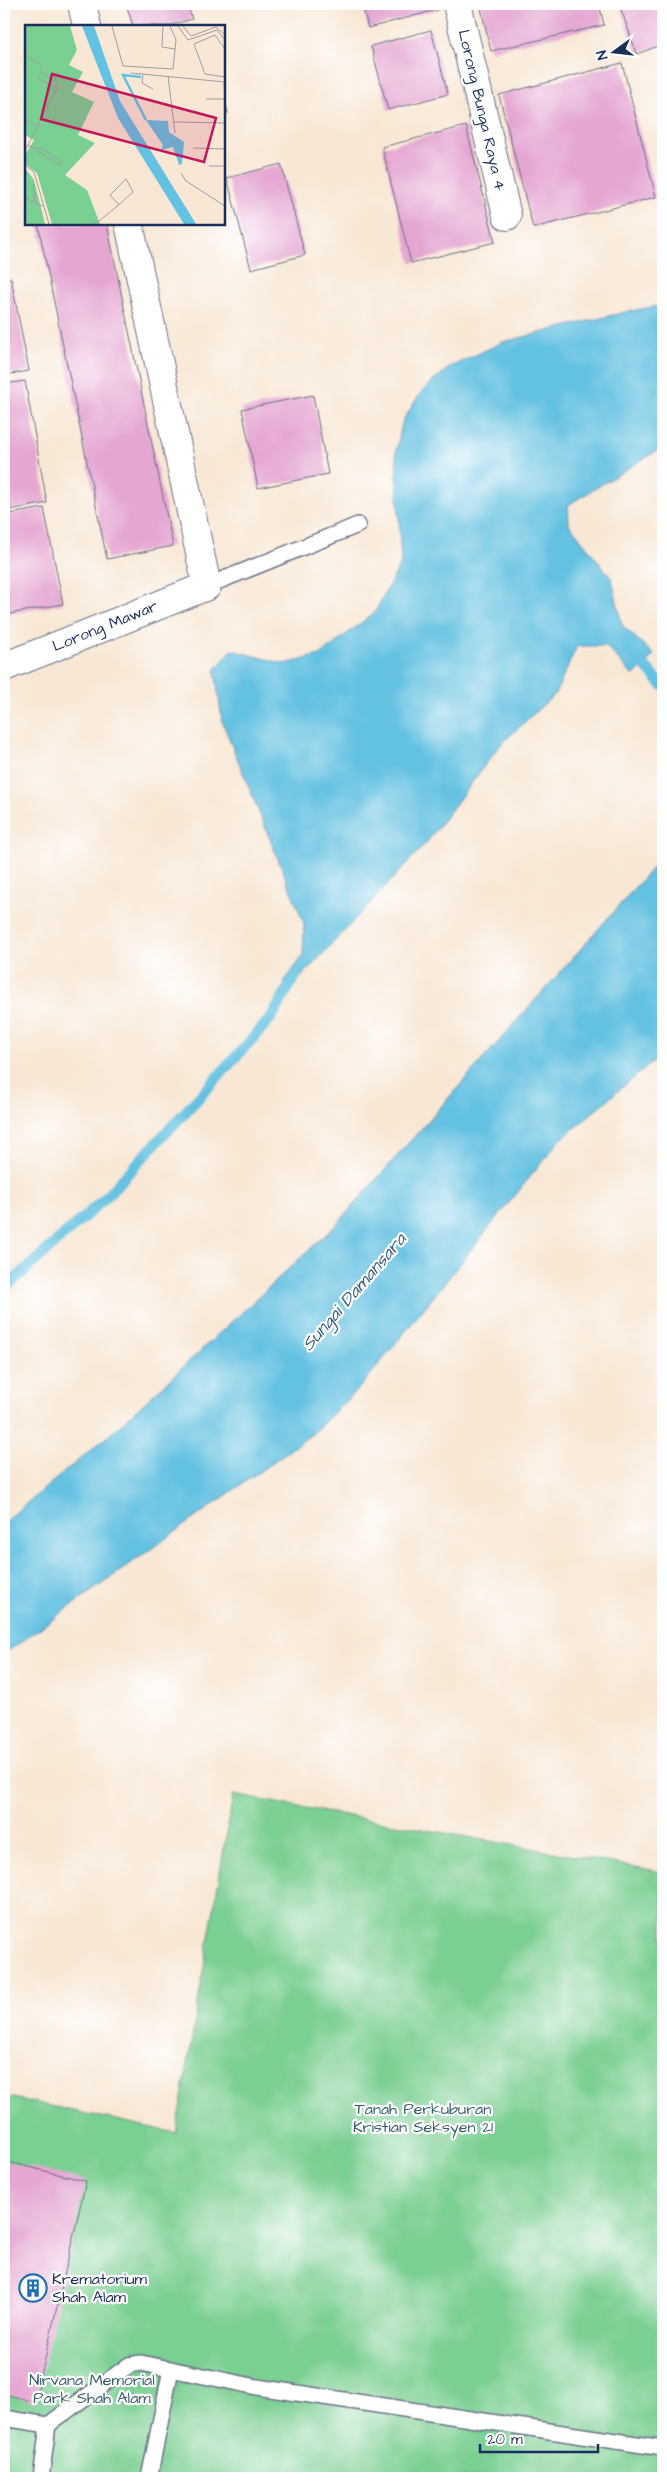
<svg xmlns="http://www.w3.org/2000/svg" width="667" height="2482" font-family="'Architects Daughter',sans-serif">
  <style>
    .green { fill: #7acf92; stroke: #4a7f78 }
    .water { fill: #63c1e1; stroke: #3f78a0 }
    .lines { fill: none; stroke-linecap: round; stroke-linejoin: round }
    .stream { stroke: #63c1e1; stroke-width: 11 }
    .building { fill: #e5a6d2 }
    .lane-casing { stroke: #686f87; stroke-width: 18 }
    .street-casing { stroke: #686f87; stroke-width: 30 }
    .lane { stroke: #fff; stroke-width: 15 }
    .street { stroke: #fff; stroke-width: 28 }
    .labels { text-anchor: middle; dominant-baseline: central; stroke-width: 4.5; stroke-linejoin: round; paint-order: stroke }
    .street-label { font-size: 16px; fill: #1b2f5e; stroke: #fff }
    .park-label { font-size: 16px; fill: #385f6e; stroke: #fff }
    .poi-label { font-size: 16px; fill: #1b2f5e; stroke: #fff; text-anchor: start }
    .water-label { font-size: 18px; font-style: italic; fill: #315b85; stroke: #fff }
    .inset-river { fill: none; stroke: #63c1e1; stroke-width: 2.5 }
    .inset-road { fill: none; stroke: #a09da5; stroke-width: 1 }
    .view { fill: #c2185b; fill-opacity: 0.15; stroke: #c2185b; stroke-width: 2.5 }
    .inset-edge { fill: none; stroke: #1b2f5e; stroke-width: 2.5 }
  </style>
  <rect width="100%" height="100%" fill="#fff"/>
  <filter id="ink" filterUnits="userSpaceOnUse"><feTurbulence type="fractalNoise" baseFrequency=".02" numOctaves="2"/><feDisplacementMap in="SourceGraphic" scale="10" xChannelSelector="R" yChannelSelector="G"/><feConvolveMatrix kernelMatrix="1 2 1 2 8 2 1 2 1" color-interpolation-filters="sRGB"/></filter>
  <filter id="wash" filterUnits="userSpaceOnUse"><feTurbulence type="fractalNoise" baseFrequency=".0096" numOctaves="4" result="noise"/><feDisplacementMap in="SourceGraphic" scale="20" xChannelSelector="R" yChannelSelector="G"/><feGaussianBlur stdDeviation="1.12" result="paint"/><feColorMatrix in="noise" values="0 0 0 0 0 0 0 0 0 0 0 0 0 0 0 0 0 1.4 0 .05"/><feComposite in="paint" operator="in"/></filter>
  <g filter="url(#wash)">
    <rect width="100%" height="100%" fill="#f8e7d4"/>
    <path class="green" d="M 233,1795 L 663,1872 L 663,2478 L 4,2478 L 4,2096 L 176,2133 Z"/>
    <g class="water">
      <path d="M 663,305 L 663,447 L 568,505 L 569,524 L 612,579 L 622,625 L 654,655 L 633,676 L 606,646 L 577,646 L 555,694 L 500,745 L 427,842 L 291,988 L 284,982 L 303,956 L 304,923 L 222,721 L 215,670 L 232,650 L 285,664 L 320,655 L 375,612 L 401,563 L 396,452 L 403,420 L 422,391 L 450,367 L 503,342 L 625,312 Z"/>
      <path d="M 663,856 L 663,1053 L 559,1141 L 363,1384 L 312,1434 L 4,1654 L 4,1522 L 115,1430 L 336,1225 Z"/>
    </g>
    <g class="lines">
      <g class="stream">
        <path d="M 635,655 L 663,686"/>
        <path d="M 4,1289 L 103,1200 L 204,1092 L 271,1018 L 297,973"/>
      </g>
    </g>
    <g id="blocks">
      <g class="building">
        <path d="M 126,4 L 187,4 L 192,19 L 167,26 L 133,26 Z"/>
        <path d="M 362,4 L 439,4 L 440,9 L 368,28 Z"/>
        <path d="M 480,4 L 599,4 L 604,25 L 491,51 Z"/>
        <path d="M 619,4 L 663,4 L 663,44 L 637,54 Z"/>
        <path d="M 431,30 L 448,94 L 388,110 L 371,46 Z"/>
        <path d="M 622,63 L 656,197 L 533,228 L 499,95 Z"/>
        <path d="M 224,98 L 228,113 L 224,114 Z"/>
        <path d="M 466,126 L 495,242 L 411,263 L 382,147 Z"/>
        <path d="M 281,164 L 305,255 L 251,269 L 227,178 Z"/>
        <path d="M 38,224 L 107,224 L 173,546 L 107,559 Z"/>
        <path d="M 11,278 L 29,371 L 4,375 L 4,279 Z"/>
        <path d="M 25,381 L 47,503 L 4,511 L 4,384 Z"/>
        <path d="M 313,395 L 328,474 L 258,488 L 242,409 Z"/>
        <path d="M 44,508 L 63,604 L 4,615 L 4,515 Z"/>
        <path d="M 4,2161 L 86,2181 L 35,2402 L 4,2394 Z"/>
      </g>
    </g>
  </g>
  <g filter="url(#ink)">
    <use href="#blocks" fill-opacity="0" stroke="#686f87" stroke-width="1"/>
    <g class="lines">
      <g class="lane-casing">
        <g id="lane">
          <path d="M 207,586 L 358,525"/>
          <path d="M 4,2418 L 48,2425 L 129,2365 L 141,2363 L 257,2387 L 663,2448"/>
          <path d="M 41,2478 L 48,2425"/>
          <path d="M 149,2478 L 171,2369"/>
        </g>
      </g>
      <g class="street-casing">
        <g id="street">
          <path d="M 82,4 L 87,26"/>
          <path d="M 457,4 L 507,216"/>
          <path d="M 4,667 L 207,586 L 129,224"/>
        </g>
      </g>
      <use href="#lane" class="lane"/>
      <use href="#street" class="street"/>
    </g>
  </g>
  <defs>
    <g id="building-ring" transform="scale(1.4375)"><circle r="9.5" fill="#fff" stroke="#1f6fb2" stroke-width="1.5"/><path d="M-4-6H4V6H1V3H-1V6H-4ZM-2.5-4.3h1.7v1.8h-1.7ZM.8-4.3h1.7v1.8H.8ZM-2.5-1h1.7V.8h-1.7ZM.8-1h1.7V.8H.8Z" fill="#1f6fb2"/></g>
  </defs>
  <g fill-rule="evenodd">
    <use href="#building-ring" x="33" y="2288"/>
  </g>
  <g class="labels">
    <g class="street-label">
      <text transform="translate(482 110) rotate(77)">Lorong Bunga Raya 4</text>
      <text transform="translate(105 626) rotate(-22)">Lorong Mawar</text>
    </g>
    <g class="park-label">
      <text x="423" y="2109">Tanah Perkuburan<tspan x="423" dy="18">Kristian Seksyen 21</tspan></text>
      <text x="92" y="2380">Nirvana Memorial<tspan x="92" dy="18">Park Shah Alam</tspan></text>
    </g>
    <g class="poi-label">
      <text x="52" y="2279">Krematorium<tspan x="52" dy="18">Shah Alam</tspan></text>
    </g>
    <g class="water-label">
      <text transform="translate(354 1292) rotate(-49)">Sungai Damansara</text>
    </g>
  </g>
  <g transform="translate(25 25)">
    <rect width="200" height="200" fill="#f8e7d4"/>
    <path d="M 0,1 L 45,1 L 52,25 L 44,40 L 58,47 L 47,67 L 69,77 L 53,110 L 70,118 L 40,150 L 62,165 L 75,199 L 27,199 L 12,148 L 0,139 L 0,130 L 9,115 L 0,110 ZM 0,143 L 9,155 L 20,199 L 0,199 Z" fill="#7acf92"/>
    <path d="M 57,1 L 69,1 L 95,76 L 171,199 L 159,199 L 93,93 ZM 121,95 L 143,96 L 144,107 L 159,117 L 157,139 L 154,140 L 148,122 L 136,125 L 138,120 Z" fill="#63c1e1"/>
    <path class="inset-river" d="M 116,52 L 98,50 L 121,95"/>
    <path class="inset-road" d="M 87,1 L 98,41 L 148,44 L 151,15 L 145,1M 138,1 L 137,22 L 150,24M 153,1 L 163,15 L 192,5 L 200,15M 158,1 L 166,11 L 191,2 L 200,10M 200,24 L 190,10 L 169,19 L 180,49 L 200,52M 0,30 L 18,41M 15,47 L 30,53M 106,48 L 200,57M 118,49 L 117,58 L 128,64M 143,51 L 150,108M 12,53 L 32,63M 199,57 L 200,78M 181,74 L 199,74M 0,95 L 14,102M 149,97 L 200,98M 3,120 L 36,141M 9,122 L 18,124 L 36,137 L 36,141M 168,123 L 200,124M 0,126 L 33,61 L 30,54 L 33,47M 0,140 L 9,147 L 24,199M 184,141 L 200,141M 156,148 L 161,156 L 200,181M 8,159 L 10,177M 0,173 L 18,181M 67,199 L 74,196 L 90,183 L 108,167 L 101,154 L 85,170 L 94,180"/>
    <path class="view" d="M 27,49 L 191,93 L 179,137 L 16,94 Z"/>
    <rect width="200" height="200" class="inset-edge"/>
  </g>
  <rect width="667" height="2482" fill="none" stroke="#fff" stroke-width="20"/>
  <g transform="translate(614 52) rotate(255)" stroke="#ffffff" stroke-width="4" paint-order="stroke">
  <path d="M0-4L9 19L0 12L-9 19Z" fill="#1b2f5e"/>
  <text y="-8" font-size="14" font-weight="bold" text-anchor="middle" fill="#1b2f5e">N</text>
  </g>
  <path d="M480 2444v8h118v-8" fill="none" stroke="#1b2f5e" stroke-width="2.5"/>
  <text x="487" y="2444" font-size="15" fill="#1b2f5e" stroke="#ffffff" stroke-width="4" paint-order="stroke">20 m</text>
</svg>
